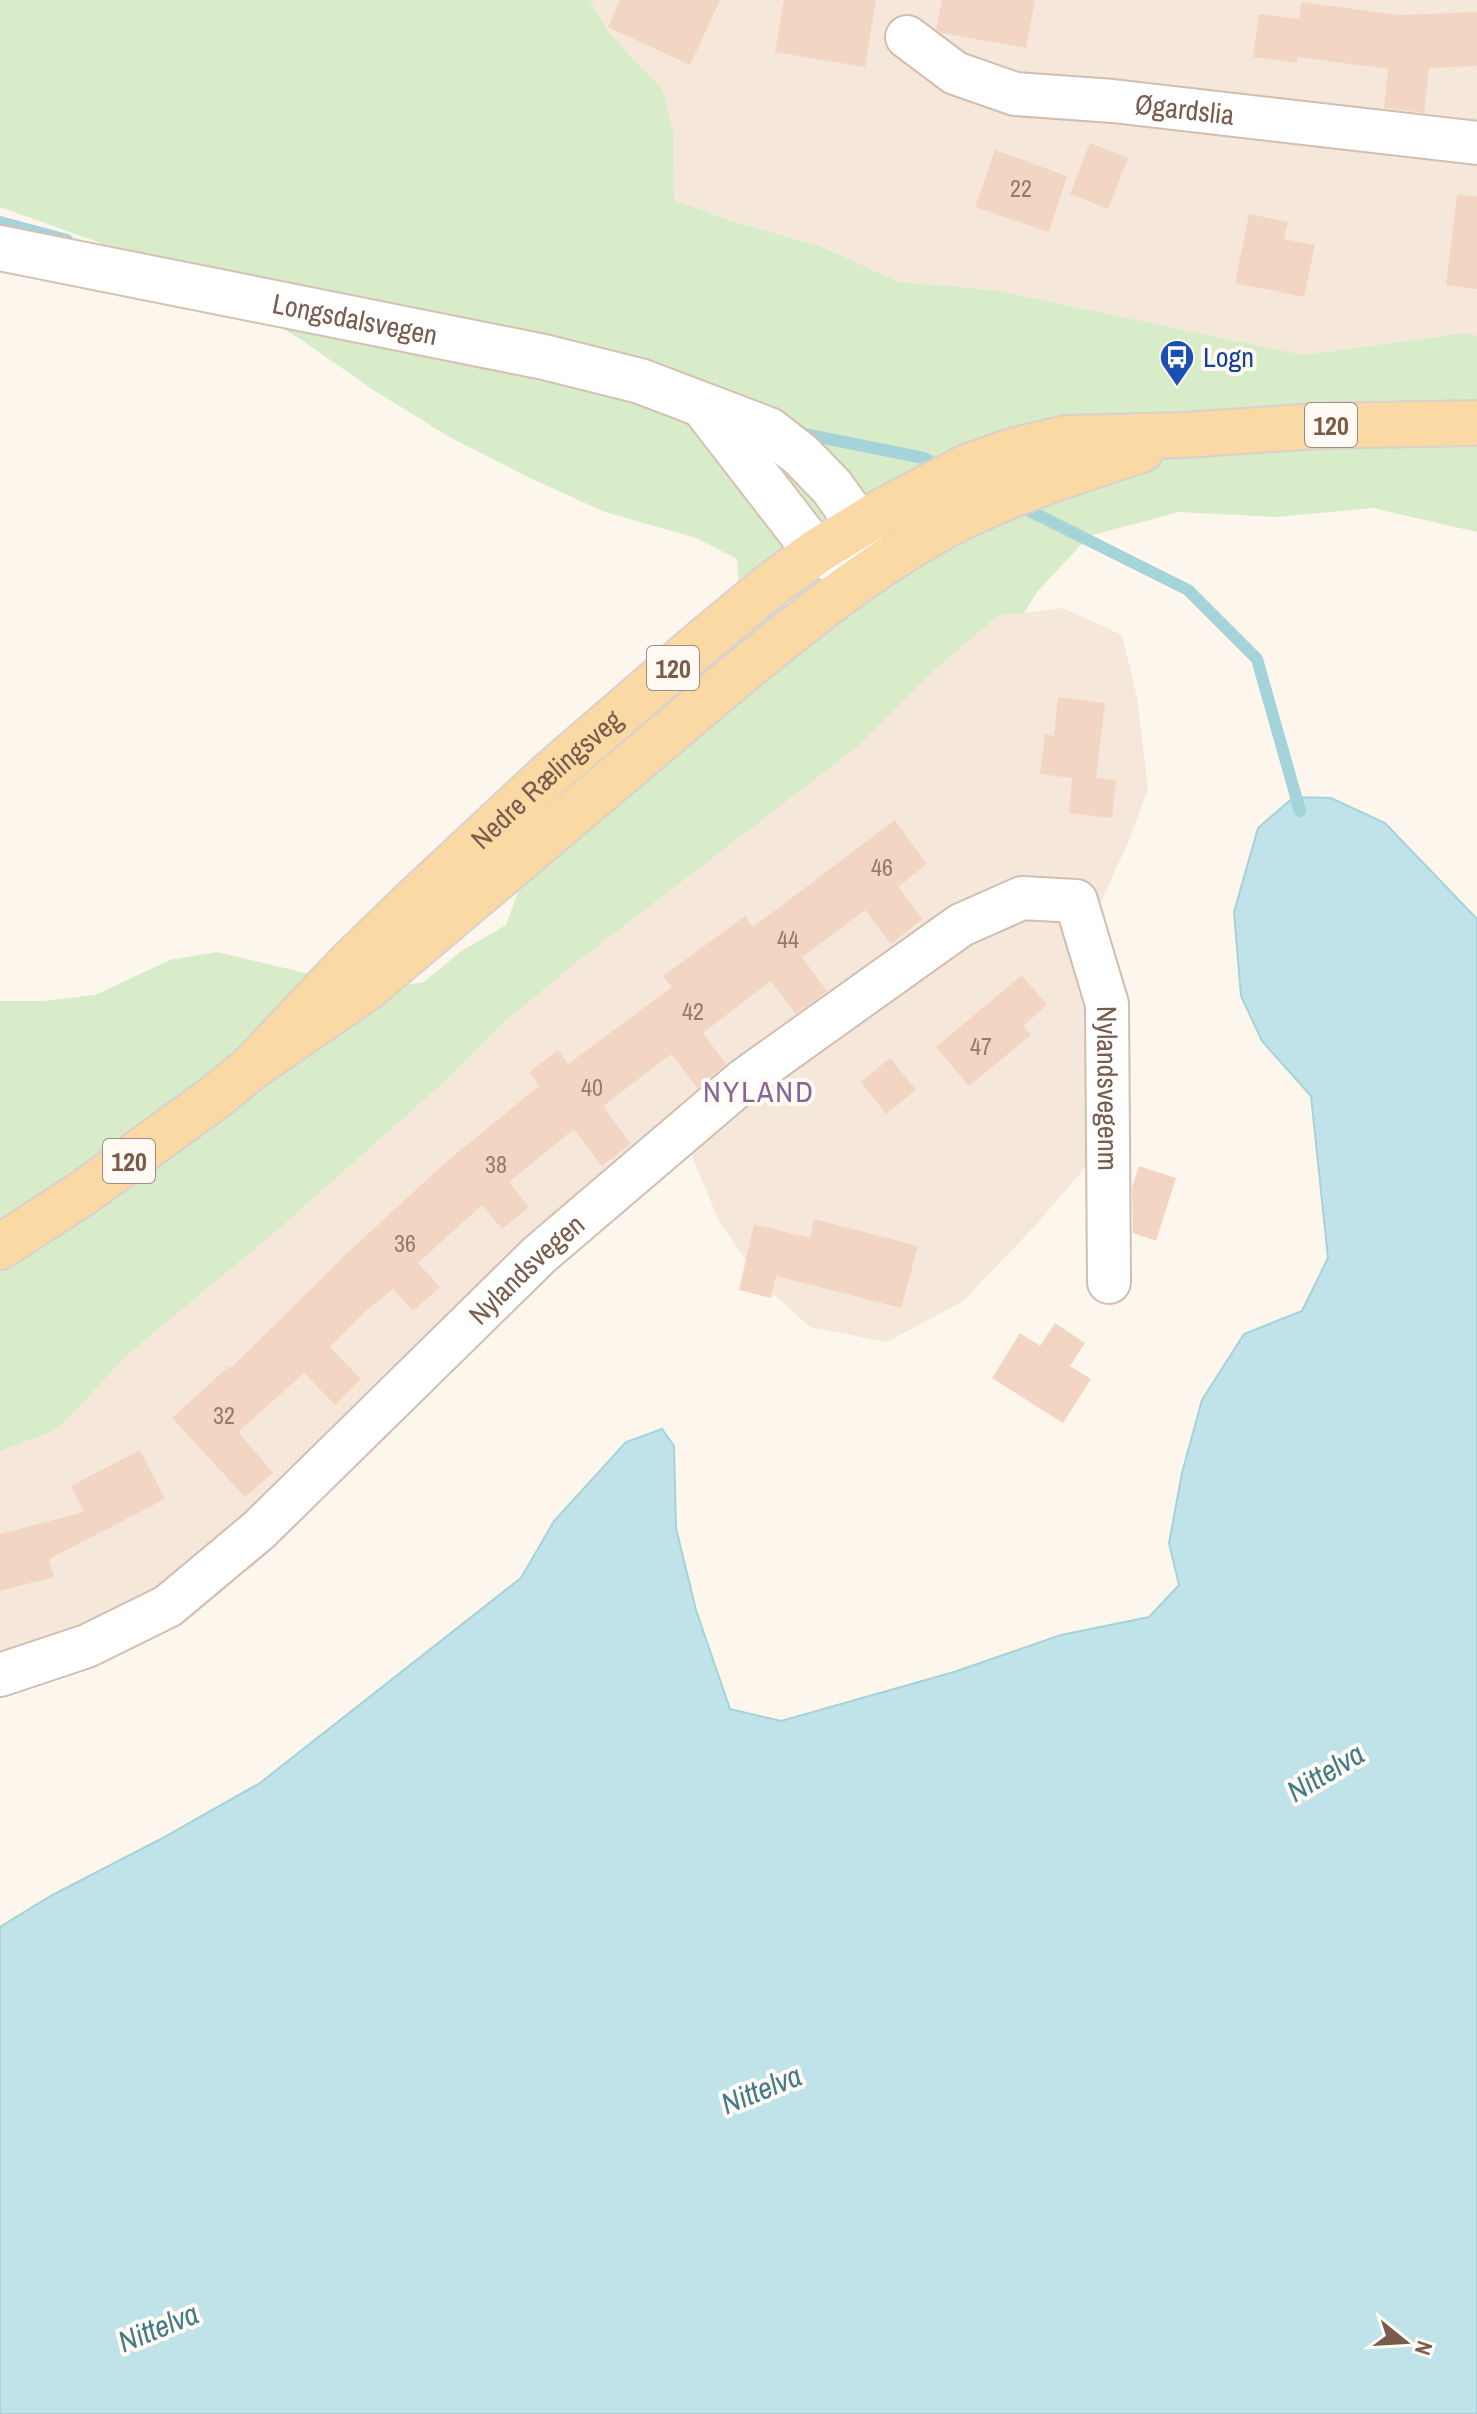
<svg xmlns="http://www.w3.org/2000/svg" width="1477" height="2414" font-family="'Archivo Narrow',sans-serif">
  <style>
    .residential { fill: #f5e8da }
    .green { fill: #d8ecc9 }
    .water { fill: #bfe3e8; stroke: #a5d3da; stroke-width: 2 }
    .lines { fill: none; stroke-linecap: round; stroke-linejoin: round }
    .stream { stroke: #a5d3da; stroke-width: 12 }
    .building { fill: #f3d5c3 }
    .street-casing { stroke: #d1beb0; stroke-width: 46 }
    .secondary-casing { stroke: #d6c0b0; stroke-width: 48 }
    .primary-casing { stroke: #dad1cd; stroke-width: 48 }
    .street { stroke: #fff; stroke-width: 42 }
    .secondary { stroke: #fff; stroke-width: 44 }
    .primary { stroke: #fbd9a5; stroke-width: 44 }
    .labels { text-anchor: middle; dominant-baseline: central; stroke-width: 8; stroke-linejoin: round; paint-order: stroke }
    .number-label { font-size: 24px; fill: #987a6a }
    .shield { fill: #fffaf3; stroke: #a28b7f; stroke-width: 2 }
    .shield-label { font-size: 26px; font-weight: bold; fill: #7a5c4d }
    .street-label { font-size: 28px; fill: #7a5c4d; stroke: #fffaf3 }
    .transit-label { font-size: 28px; fill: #164399; stroke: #fffaf3; text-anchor: start }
    .neighbourhood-label { font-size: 30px; letter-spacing: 2px; fill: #846695; stroke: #fffaf3 }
    .water-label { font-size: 30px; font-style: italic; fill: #437c86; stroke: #fffaf3 }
  </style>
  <rect width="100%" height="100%" fill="#fdf6ec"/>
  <g class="residential">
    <path d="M 590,0 L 1477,0 L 1477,336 L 1463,333 L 1303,355 L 995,290 L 898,282 L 820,246 L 729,220 L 674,200 L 673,131 L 663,90 L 609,33 Z"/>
    <path d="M 1063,608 L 1122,635 L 1137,697 L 1148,788 L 1130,838 L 1101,902 L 1131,1062 L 1108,1141 L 1034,1227 L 963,1301 L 887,1342 L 810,1327 L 763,1285 L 718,1219 L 688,1146 L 299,1486 L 138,1603 L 0,1667 L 0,1451 L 49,1433 L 66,1421 L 127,1355 L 279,1229 L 443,1083 L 503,1023 L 998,616 Z"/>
  </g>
  <path class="green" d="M 0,0 L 590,0 L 609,33 L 663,90 L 673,131 L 674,200 L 729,220 L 820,246 L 899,282 L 995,290 L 1303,355 L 1464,333 L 1477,336 L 1477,532 L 1373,508 L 1277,517 L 1179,512 L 1089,536 L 1037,592 L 1024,613 L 998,616 L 936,668 L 858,746 L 582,958 L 503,1023 L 443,1083 L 279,1229 L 127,1355 L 66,1421 L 49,1433 L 0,1451 L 0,1001 L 43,1001 L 95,995 L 170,960 L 217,952 L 377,990 L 424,982 L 460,952 L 506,925 L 532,853 L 549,772 L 739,591 L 737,559 L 696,538 L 605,512 L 530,478 L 451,438 L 375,391 L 300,339 L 228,295 L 159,264 L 0,207 Z"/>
  <path class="water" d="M 1294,797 L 1331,798 L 1385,823 L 1477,919 L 1477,2414 L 0,2414 L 0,1927 L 52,1895 L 159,1840 L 260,1783 L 521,1578 L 554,1521 L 626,1442 L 662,1429 L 674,1446 L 676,1528 L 696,1610 L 730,1709 L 781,1721 L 954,1672 L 1061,1635 L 1149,1617 L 1179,1585 L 1169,1543 L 1182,1473 L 1202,1400 L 1244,1334 L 1302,1311 L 1328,1258 L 1311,1096 L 1262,1041 L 1241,996 L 1234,912 L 1258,828 Z"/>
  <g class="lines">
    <g class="stream">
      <path d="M 0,222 L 67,240"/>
      <path d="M 799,433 L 924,458 L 944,468"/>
      <path d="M 1018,505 L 1188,590 L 1257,659 L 1300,811"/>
    </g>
  </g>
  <g class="building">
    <path d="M 620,0 L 720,0 L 690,65 L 608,27 Z"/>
    <path d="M 784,0 L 876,0 L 865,67 L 775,52 Z"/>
    <path d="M 942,0 L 1035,0 L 1026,48 L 942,33 L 936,29 Z"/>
    <path d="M 1301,2 L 1398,15 L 1477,12 L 1477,66 L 1429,68 L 1424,113 L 1384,108 L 1388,69 L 1298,57 L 1297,63 L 1253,57 L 1259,14 L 1299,19 Z"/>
    <path d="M 1090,143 L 1128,158 L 1108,209 L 1070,194 Z"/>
    <path d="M 995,150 L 1067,176 L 1049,232 L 975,207 Z"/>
    <path d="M 1457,195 L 1477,196 L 1477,289 L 1446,285 Z"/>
    <path d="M 1249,214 L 1288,222 L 1284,239 L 1315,245 L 1304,297 L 1235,283 Z"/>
    <path d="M 1058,697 L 1105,703 L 1096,778 L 1116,780 L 1112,818 L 1069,813 L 1072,778 L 1040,774 L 1045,734 L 1054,736 Z"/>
    <path d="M 895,820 L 927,864 L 898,887 L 923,919 L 891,944 L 865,910 L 802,957 L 827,991 L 796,1014 L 771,981 L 703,1033 L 726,1064 L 697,1088 L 673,1055 L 670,1055 L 603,1106 L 631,1144 L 602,1166 L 574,1129 L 509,1182 L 529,1207 L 502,1229 L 482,1205 L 418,1263 L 440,1287 L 413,1311 L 393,1289 L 368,1309 L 330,1347 L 361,1379 L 335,1405 L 304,1373 L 238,1432 L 273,1473 L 245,1497 L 172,1418 L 229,1366 L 231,1368 L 344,1256 L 446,1162 L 539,1086 L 529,1072 L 558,1050 L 568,1064 L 672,987 L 663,976 L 745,916 L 753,927 Z"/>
    <path d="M 1022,975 L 1047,1005 L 1023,1026 L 1031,1035 L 969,1086 L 936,1047 Z"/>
    <path d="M 890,1058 L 916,1090 L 886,1114 L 861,1082 Z"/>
    <path d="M 1139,1166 L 1176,1178 L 1156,1241 L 1133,1233 L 1132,1187 Z"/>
    <path d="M 814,1219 L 918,1246 L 901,1308 L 776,1276 L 771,1298 L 739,1290 L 754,1224 L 810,1238 Z"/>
    <path d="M 1055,1323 L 1085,1343 L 1070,1366 L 1091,1379 L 1063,1423 L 992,1378 L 1020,1333 L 1040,1346 Z"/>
    <path d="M 140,1450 L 165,1499 L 49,1559 L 54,1577 L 0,1591 L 0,1534 L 84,1512 L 71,1486 Z"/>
  </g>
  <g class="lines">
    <g class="street-casing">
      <g id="street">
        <path id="s1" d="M 907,37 L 955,73 L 1015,94 L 1113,101 L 1477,143"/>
        <path id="s2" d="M 0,1675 L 87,1646 L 168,1606 L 259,1530 L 539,1255 L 744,1080 L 961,925 L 1022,898 L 1076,901 L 1107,1004 L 1109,1282"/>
      </g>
    </g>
    <g class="secondary-casing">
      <g id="secondary">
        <path id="s3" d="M 0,248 L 544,357 L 640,381 L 769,430 L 801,455 L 832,487 L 859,525 L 863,563"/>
        <path d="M 704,407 L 816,552 L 850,568"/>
      </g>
    </g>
    <g class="primary-casing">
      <g id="primary">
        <path id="s4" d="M 252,1067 L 349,964 L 415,900 L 550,774 L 706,639 L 771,585 L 816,552 L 881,512 L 928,487 L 969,466 L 1015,450 L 1066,438 L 1185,435 L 1317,426 L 1477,423"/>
        <path d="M 0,1247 L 83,1193 L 214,1098 L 252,1067 L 367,988 L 736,676 C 802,622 868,568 943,527 C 1006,493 1074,472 1141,450"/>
      </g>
    </g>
    <use href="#street" class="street"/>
    <use href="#secondary" class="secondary"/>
    <use href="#primary" class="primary"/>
  </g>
  <defs>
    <g id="bus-pin" transform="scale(1.8)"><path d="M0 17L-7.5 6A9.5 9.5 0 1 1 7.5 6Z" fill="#1a4fb4" stroke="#fffaf3"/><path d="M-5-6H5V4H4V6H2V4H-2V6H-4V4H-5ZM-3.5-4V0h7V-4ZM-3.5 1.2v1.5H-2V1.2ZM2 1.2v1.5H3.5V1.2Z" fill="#fff"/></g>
  </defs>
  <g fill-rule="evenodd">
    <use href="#bus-pin" x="1177" y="357"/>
  </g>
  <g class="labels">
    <g class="number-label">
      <text x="1021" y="188">22</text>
      <text x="882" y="867">46</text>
      <text x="788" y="939">44</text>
      <text x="693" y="1011">42</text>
      <text x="981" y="1046">47</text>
      <text x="592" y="1087">40</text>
      <text x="496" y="1164">38</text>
      <text x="405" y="1243">36</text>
      <text x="224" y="1415">32</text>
    </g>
    <g class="shield">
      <rect x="1305" y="403" width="52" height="44" rx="6"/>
      <rect x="647" y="646" width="52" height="44" rx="6"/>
      <rect x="103" y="1139" width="52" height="44" rx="6"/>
    </g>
    <g class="shield-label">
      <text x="1331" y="425">120</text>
      <text x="673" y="668">120</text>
      <text x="129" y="1161">120</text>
    </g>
    <g class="street-label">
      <text stroke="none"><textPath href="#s1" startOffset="294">Øgardslia</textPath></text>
      <text stroke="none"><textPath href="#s3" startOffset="362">Longsdalsvegen</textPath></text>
      <text stroke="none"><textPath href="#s4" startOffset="412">Nedre Rælingsveg</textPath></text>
      <text stroke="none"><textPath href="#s2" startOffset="1542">Nylandsvegenm</textPath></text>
      <text stroke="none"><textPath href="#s2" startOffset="674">Nylandsvegen</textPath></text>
    </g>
    <g class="transit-label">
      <text x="1203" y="357">Logn</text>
    </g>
    <g class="neighbourhood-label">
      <text x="759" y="1091">NYLAND</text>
    </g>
    <g class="water-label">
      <text transform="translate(1325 1772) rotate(-31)">Nittelva</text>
      <text transform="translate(761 2089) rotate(-22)">Nittelva</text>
      <text transform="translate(158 2327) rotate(-22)">Nittelva</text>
    </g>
  </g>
  <g transform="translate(1405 2342) rotate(108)" stroke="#fffaf3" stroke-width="6" paint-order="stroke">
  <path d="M0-6L14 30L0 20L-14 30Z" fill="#7a5c4d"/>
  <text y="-12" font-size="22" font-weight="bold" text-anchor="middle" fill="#7a5c4d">N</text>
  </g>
</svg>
